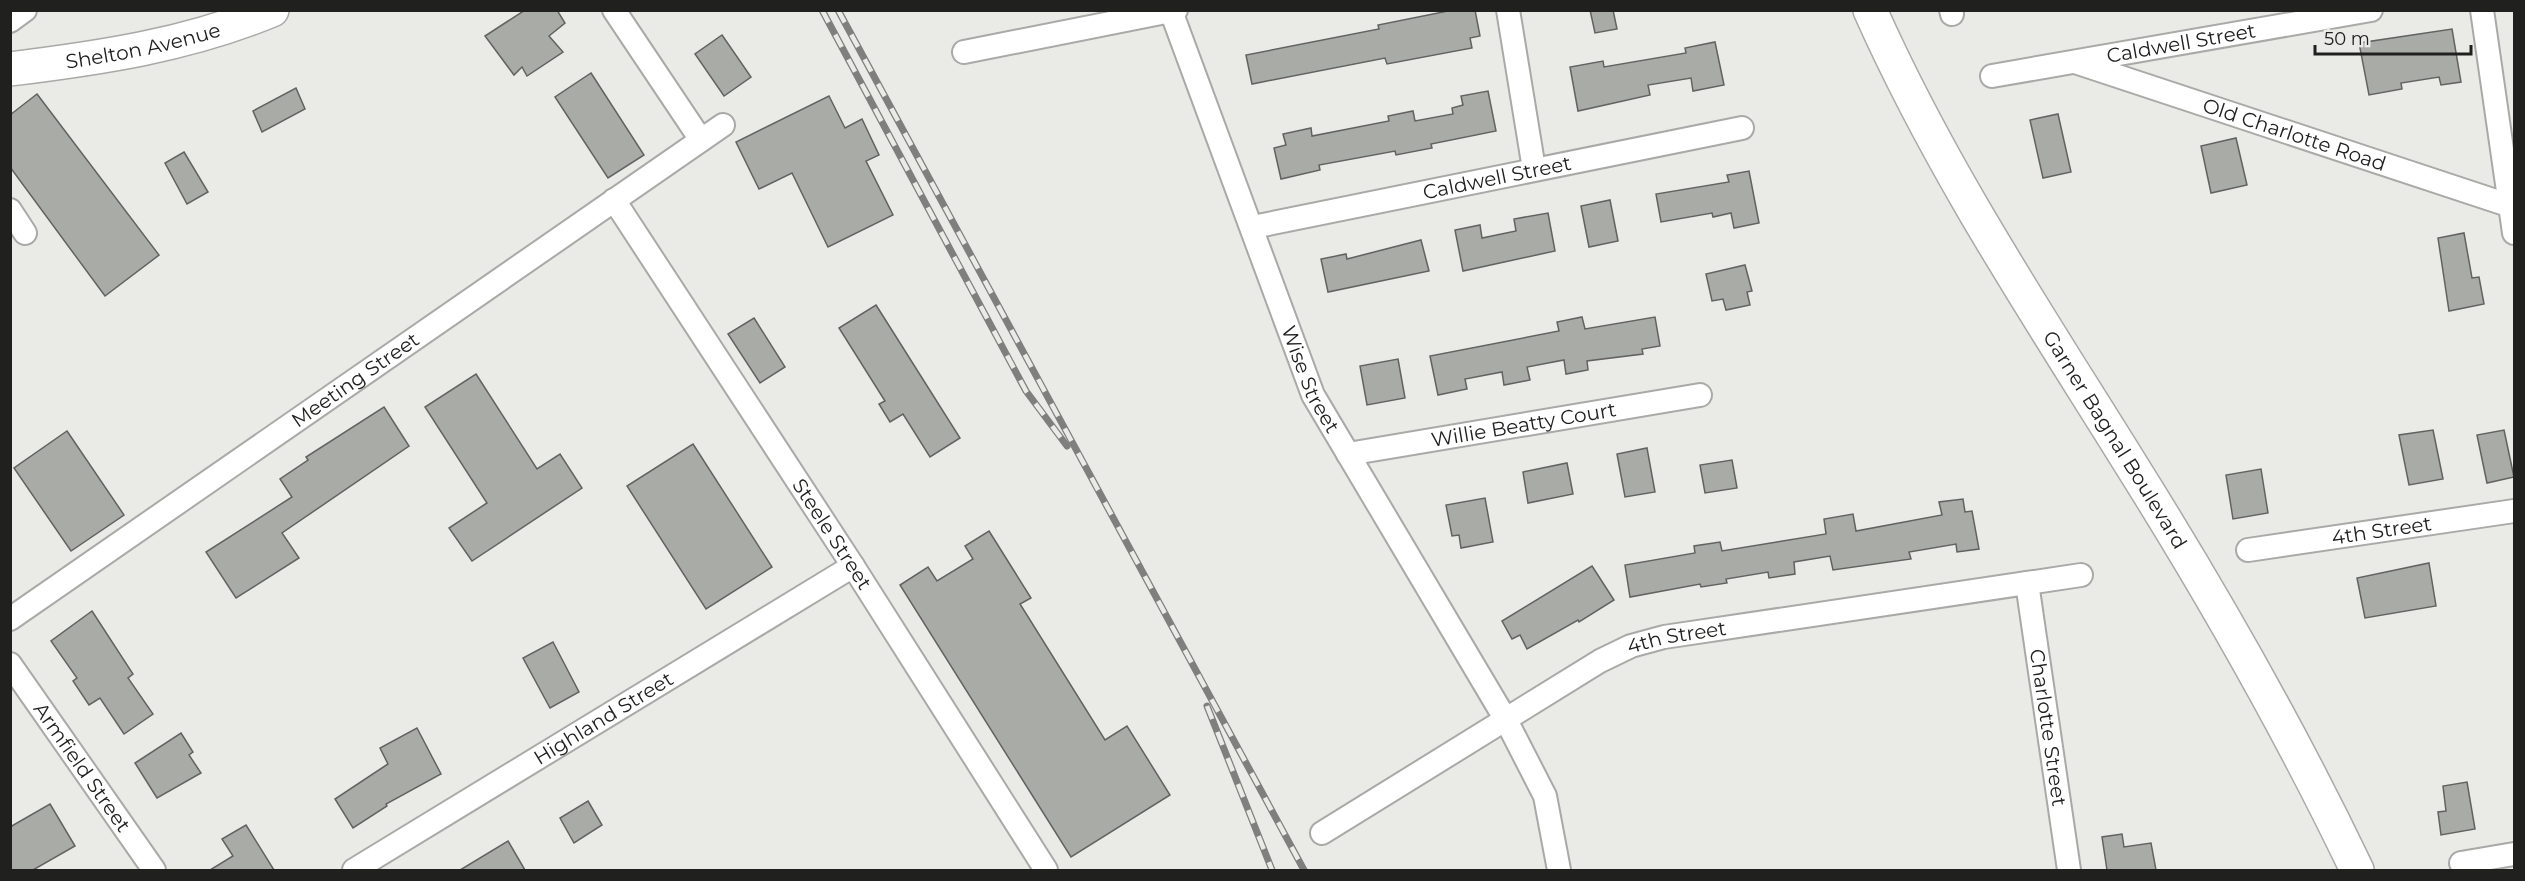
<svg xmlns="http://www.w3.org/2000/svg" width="2525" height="881" font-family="Montserrat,sans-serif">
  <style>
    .building { fill: #a9aba7; stroke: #626360; stroke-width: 1.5 }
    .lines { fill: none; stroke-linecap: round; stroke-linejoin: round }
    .minor-casing { stroke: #a9aaa7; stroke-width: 26 }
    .primary-casing { stroke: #a9aaa7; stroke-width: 36 }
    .trunk-casing { stroke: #a9aaa7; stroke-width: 36 }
    .minor { stroke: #fff; stroke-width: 22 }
    .primary { stroke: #fff; stroke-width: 33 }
    .trunk { stroke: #fff; stroke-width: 33 }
    .rail-casing { stroke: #7f807d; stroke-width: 7 }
    .rail { stroke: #eaebe7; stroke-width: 4.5; stroke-dasharray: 14; stroke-linecap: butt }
    .labels { text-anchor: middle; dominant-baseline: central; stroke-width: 4.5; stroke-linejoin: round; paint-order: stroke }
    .street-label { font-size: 20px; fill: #20201f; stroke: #eaebe7 }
  </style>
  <rect width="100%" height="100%" fill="#eaebe7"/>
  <g class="building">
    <path d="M 525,10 L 557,10 L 565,23 L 549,36 L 563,52 L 527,76 L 522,67 L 514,75 L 485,36 Z"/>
    <path d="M 1453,10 L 1475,10 L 1480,36 L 1470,38 L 1472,48 L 1387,64 L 1385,58 L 1252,84 L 1246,55 L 1379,29 L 1378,25 Z"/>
    <path d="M 1590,10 L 1613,10 L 1617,29 L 1595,33 Z"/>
    <path d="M 2452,29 L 2461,82 L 2441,85 L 2439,77 L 2401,83 L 2402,89 L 2369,95 L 2359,43 Z"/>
    <path d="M 722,35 L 751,77 L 724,96 L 695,54 Z"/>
    <path d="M 1715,42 L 1724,85 L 1693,91 L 1691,78 L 1648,85 L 1650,95 L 1578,111 L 1570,67 L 1603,61 L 1604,67 L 1686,53 L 1685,48 Z"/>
    <path d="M 591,73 L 644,155 L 608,178 L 555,97 Z"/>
    <path d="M 296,88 L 305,109 L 262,132 L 253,111 Z"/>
    <path d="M 1488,91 L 1496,131 L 1431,144 L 1432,148 L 1396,155 L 1395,151 L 1319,165 L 1320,170 L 1281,179 L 1274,148 L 1286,145 L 1283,134 L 1311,128 L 1312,136 L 1389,121 L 1388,116 L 1413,111 L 1415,121 L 1453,114 L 1452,108 L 1463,105 L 1461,96 Z"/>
    <path d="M 37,94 L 159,255 L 105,296 L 10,167 L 10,115 Z"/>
    <path d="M 829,96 L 845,128 L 862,119 L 879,155 L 866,161 L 893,215 L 828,247 L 792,173 L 759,189 L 736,142 Z"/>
    <path d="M 2058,114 L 2071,172 L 2043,178 L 2030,120 Z"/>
    <path d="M 2236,138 L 2247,185 L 2211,193 L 2201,146 Z"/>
    <path d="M 184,152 L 208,192 L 187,204 L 165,163 Z"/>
    <path d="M 1749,171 L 1759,223 L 1734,228 L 1731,213 L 1713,217 L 1712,213 L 1661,222 L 1656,194 L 1729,182 L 1727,175 Z"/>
    <path d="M 1610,200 L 1618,241 L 1589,247 L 1581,206 Z"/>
    <path d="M 1548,213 L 1555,251 L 1463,271 L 1455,230 L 1480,225 L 1482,238 L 1516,231 L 1514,219 Z"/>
    <path d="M 2464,233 L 2472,278 L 2479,277 L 2484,304 L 2449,311 L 2438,238 Z"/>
    <path d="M 1421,240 L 1429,271 L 1328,292 L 1321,259 L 1346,254 L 1347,259 Z"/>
    <path d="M 1745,265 L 1752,291 L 1747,292 L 1750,305 L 1726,310 L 1723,299 L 1712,301 L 1706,274 Z"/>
    <path d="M 876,305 L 960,438 L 930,457 L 903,414 L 890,422 L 879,404 L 885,401 L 839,328 Z"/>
    <path d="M 1582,317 L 1585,329 L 1655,317 L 1660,346 L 1642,349 L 1643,354 L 1587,361 L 1588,370 L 1566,374 L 1564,360 L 1527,367 L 1530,380 L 1504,385 L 1502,372 L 1465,379 L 1467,389 L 1438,395 L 1430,356 L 1559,331 L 1557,322 Z"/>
    <path d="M 754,318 L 785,367 L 760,383 L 728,334 Z"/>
    <path d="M 1398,359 L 1405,398 L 1367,405 L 1360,366 Z"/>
    <path d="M 476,374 L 537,469 L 560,454 L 582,488 L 472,561 L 449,528 L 487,503 L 425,407 Z"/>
    <path d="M 384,407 L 409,446 L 282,533 L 299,558 L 236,598 L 206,552 L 292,497 L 280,479 L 308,460 L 306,457 Z"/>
    <path d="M 2433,430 L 2443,479 L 2409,485 L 2399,435 Z"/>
    <path d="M 2504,430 L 2514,477 L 2487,483 L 2477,435 Z"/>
    <path d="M 67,431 L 124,515 L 71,551 L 14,468 Z"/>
    <path d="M 693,444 L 772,567 L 706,609 L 627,486 Z"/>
    <path d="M 1647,448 L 1655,492 L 1625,497 L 1617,454 Z"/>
    <path d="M 1732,460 L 1737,488 L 1705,493 L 1700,465 Z"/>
    <path d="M 1567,463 L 1573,494 L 1528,503 L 1523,472 Z"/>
    <path d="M 2261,469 L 2268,513 L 2233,519 L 2226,475 Z"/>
    <path d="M 1485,498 L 1493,542 L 1461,548 L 1459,535 L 1452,536 L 1446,505 Z"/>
    <path d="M 1963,499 L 1965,512 L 1972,511 L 1979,549 L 1957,552 L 1956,544 L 1909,552 L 1911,559 L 1833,570 L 1830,556 L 1794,562 L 1795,574 L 1769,578 L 1768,572 L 1726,579 L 1727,583 L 1701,587 L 1700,584 L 1630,597 L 1625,565 L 1695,553 L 1694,546 L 1720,542 L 1722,551 L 1826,534 L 1824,519 L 1853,514 L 1856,531 L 1942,515 L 1939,502 Z"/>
    <path d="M 989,531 L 1031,598 L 1020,604 L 1105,740 L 1127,726 L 1170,795 L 1071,857 L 900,585 L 928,567 L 937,581 L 973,559 L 965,546 Z"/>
    <path d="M 2429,563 L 2436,606 L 2365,618 L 2357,578 Z"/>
    <path d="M 1592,566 L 1614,600 L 1579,622 L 1578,620 L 1527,649 L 1520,635 L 1512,639 L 1502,621 Z"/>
    <path d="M 92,611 L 133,674 L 128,678 L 153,714 L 124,734 L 100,698 L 89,705 L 73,681 L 77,678 L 51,641 Z"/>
    <path d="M 553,642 L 579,692 L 550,708 L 523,658 Z"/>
    <path d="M 417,728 L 441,774 L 386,804 L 387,806 L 353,828 L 335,799 L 388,764 L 380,748 Z"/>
    <path d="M 181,733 L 193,752 L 189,755 L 201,773 L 157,798 L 135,763 Z"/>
    <path d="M 2467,782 L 2475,829 L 2441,835 L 2438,812 L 2446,811 L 2443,786 Z"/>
    <path d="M 588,801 L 602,825 L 574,843 L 560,818 Z"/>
    <path d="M 50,804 L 75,846 L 33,870 L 10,870 L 10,827 Z"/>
    <path d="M 246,825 L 274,870 L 210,870 L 233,856 L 222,839 Z"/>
    <path d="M 2122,834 L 2124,847 L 2151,843 L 2156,870 L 2107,870 L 2102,837 Z"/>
    <path d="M 508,841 L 525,870 L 460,870 Z"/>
  </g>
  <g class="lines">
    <g class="minor-casing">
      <g id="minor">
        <path d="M 614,10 L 701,140"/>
        <path d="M 1508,10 L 1534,169"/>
        <path d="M 1951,10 L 1952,14"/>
        <path d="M 2482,10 L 2514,233"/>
        <path id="s1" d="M 1171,11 L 1313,395 L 1506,720 L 1545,796 L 1559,870"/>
        <path d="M 10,21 L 25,10"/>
        <path d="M 964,52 L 1176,10"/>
        <path id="s2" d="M 2075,62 L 2514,207"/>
        <path id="s3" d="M 1992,76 L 2371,10"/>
        <path id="s4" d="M 614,200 L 853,566 L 1046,870"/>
        <path d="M 10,210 L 25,233"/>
        <path id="s5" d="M 1253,227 L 1742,128"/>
        <path id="s6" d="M 1348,454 L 1700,395"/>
        <path id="s7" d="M 2248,550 L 2514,511"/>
        <path id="s8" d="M 2027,583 L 2069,870"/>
        <path id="s9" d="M 10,619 L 723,125"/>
        <path id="s10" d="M 10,664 L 154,870"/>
        <path id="s11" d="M 1322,833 L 1600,661 L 1631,646 L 1664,637 L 2081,575"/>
        <path d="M 2461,863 L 2514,854"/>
        <path id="s12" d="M 354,870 L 853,566"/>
      </g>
    </g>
    <g class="primary-casing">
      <g id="primary">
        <path id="s13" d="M 10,69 C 100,58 188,45 272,10"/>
      </g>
    </g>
    <g class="trunk-casing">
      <g id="trunk">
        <path id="s14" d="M 1870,10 C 1941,170 2038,315 2130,463 C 2213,595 2290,730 2357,870"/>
      </g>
    </g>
    <use href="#minor" class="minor"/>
    <use href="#primary" class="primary"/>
    <use href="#trunk" class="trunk"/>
    <g class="rail-casing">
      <g id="rail">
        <path d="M 822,10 L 1026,391 L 1067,446"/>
        <path d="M 838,10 L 1304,870"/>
        <path d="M 1207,706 L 1272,870"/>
      </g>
    </g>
    <use href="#rail" class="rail"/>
  </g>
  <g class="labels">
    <g class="street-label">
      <text stroke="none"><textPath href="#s3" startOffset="192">Caldwell Street</textPath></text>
      <text stroke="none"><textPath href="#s13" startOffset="135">Shelton Avenue</textPath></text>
      <text stroke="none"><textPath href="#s2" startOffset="231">Old Charlotte Road</textPath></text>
      <text stroke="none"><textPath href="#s5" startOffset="249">Caldwell Street</textPath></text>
      <text stroke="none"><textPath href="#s1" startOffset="394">Wise Street</textPath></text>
      <text stroke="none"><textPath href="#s9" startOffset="420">Meeting Street</textPath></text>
      <text stroke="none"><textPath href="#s6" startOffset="178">Willie Beatty Court</textPath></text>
      <text stroke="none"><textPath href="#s14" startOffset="495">Garner Bagnal Boulevard</textPath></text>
      <text stroke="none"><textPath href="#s7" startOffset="135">4th Street</textPath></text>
      <text stroke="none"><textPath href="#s4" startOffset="399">Steele Street</textPath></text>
      <text stroke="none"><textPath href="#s11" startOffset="408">4th Street</textPath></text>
      <text stroke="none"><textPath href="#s12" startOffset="292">Highland Street</textPath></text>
      <text stroke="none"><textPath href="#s8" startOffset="146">Charlotte Street</textPath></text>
      <text stroke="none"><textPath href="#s10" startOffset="126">Armfield Street</textPath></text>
    </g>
  </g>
  <rect width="2525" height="881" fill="none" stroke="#20201f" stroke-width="24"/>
  <path d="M2315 45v9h156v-9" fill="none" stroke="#20201f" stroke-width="3"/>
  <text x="2324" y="45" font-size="18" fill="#20201f" stroke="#eaebe7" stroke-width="4.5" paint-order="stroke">50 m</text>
</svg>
